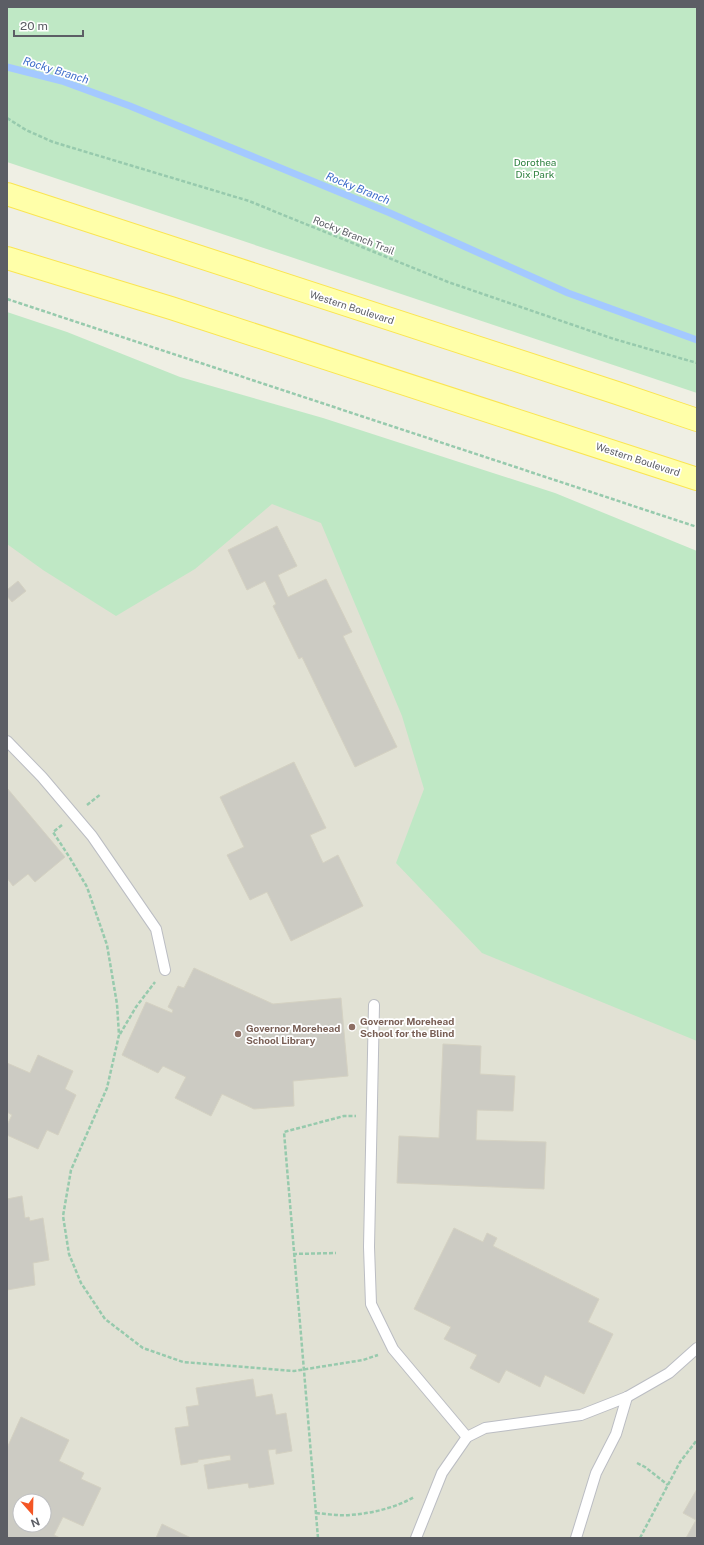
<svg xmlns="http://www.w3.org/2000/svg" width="704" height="1545" font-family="'Public Sans',sans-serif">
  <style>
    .education { fill: #e1e1d4; fill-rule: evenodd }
    .green { fill: #bfe8c5 }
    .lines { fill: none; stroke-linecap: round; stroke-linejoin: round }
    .stream { stroke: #a4c9ff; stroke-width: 7 }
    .building { fill: #cccbc3; stroke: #d4d1c2; fill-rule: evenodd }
    .service-casing { stroke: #bbbdc3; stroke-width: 12 }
    .primary-casing { stroke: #fae552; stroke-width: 24 }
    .path { stroke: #97caad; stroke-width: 2.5; stroke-dasharray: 4 2; stroke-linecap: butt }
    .service { stroke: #fff; stroke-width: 10 }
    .primary { stroke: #ffffa9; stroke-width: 22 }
    .education-dot { fill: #8d6e63; stroke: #fff; stroke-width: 1.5 }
    .labels { text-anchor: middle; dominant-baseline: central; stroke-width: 3.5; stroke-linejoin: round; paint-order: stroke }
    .park-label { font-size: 10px; fill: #2f8240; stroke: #fff }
    .street-label { font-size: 10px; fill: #5c5e65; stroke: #fff }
    .education-label { font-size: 10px; font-weight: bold; fill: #785e54; stroke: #fff; text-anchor: start }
    .water-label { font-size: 11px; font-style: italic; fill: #3e6dca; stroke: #fff }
  </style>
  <rect width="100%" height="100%" fill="#efefe4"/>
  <path class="education" d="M 7,332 L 697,554 L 697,1538 L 7,1538 ZM 20,1501 L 44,1501 L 44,1525 L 20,1525 Z"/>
  <g class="green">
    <path d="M 7,7 L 697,7 L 697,393 L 7,162 Z"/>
    <path d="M 7,312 L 67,332 L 180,377 L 323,418 L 555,493 L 697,551 L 697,1041 L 482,953 L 396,863 L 424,789 L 402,716 L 321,523 L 272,504 L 195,569 L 116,616 L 43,570 L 7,544 Z"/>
  </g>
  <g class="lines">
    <path class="stream" d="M 7,67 L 62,81 L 130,106 L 390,213 L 568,293 L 697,340"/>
  </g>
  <g class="building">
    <path d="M 277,526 L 297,566 L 278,575 L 288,597 L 326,579 L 352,632 L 343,636 L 397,747 L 355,767 L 302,657 L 299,659 L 273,606 L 276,604 L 265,581 L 247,590 L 228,550 Z"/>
    <path d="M 18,581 L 26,591 L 12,602 L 7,596 L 7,590 Z"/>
    <path d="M 294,762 L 326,828 L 310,835 L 323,863 L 338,855 L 363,906 L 291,941 L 267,892 L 250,900 L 227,855 L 244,847 L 220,797 Z"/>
    <path d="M 7,788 L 65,857 L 35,882 L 28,874 L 13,886 L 7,878 Z"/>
    <path d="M 194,968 L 273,1004 L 341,998 L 348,1076 L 293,1081 L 294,1106 L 254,1109 L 222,1094 L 211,1116 L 175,1098 L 186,1077 L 163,1066 L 158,1073 L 122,1055 L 146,1002 L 172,1013 L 173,1010 L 168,1007 L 178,986 L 184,988 Z"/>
    <path d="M 443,1044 L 481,1046 L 480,1074 L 515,1076 L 513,1111 L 477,1110 L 476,1140 L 546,1142 L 544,1189 L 397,1183 L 399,1136 L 439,1138 Z"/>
    <path d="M 38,1055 L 73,1071 L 65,1089 L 76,1095 L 58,1135 L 47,1130 L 38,1149 L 7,1135 L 7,1125 L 12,1115 L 7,1112 L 7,1063 L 30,1073 Z"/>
    <path d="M 22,1196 L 25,1218 L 29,1217 L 30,1221 L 43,1218 L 49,1260 L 33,1263 L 35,1285 L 7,1290 L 7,1199 Z"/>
    <path d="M 454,1228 L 483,1242 L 487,1233 L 497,1238 L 493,1246 L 599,1299 L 588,1322 L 613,1334 L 584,1394 L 545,1375 L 540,1387 L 506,1370 L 499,1383 L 470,1368 L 477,1355 L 444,1339 L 451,1327 L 414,1309 Z"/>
    <path d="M 253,1379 L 256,1397 L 272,1394 L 276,1415 L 286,1413 L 292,1451 L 276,1454 L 276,1449 L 268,1450 L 274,1484 L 249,1488 L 248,1483 L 208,1489 L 204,1465 L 231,1460 L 230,1455 L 198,1460 L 198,1462 L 181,1465 L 175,1428 L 189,1426 L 186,1407 L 199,1405 L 196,1388 Z"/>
    <path d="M 21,1417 L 69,1440 L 59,1461 L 84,1473 L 81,1479 L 101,1488 L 83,1526 L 63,1517 L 54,1535 L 60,1538 L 7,1538 L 7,1448 ZM 20,1501 L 44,1501 L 44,1525 L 20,1525 Z"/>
    <path d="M 697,1489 L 697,1538 L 686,1538 L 696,1520 L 683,1513 Z"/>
    <path d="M 162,1524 L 191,1538 L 156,1538 Z"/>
  </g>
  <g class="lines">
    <g class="service-casing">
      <g id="service">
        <path d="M 7,741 L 42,777 L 92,836 L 156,929 L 165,970"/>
        <path d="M 374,1005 L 369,1247 L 371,1304 L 393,1349 L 467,1437"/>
        <path d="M 416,1538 L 442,1473 L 467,1437 L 485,1428 L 581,1415 L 627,1397 L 669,1373 L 697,1348"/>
        <path d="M 576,1538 L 596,1473 L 616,1434 L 627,1397"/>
      </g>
    </g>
    <g class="primary-casing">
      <g id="primary">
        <path d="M 7,194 L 617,393 L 697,420"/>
        <path d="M 7,258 L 171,308 L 697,479"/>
      </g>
    </g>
    <g class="path">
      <path d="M 7,118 L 26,130 L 53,142 L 249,201 L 448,282 L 614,339 L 697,363"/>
      <path d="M 7,299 L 697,527"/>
      <path d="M 87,805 L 101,794"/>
      <path d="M 62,825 L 53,832 L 70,858 L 87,887 L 107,945 L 117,1004 L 119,1035 L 107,1088 L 71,1170 L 63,1216 L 69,1254 L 81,1283 L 105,1319 L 143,1348 L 183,1362 L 294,1371 L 363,1360 L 378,1355"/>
      <path d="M 120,1034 L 136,1007 L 155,982"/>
      <path d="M 293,1254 L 336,1253"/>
      <path d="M 637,1463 L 645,1467 L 668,1485"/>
      <path d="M 316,1513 C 327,1514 339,1516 350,1515 C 373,1513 395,1508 414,1497"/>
      <path d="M 318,1538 L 284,1132 L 344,1116 L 356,1116"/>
      <path d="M 640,1538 L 680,1462 L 697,1440"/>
    </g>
    <use href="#service" class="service"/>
    <use href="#primary" class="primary"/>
  </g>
  <g class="education-dot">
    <circle cx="352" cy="1027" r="4"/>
    <circle cx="238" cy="1034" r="4"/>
  </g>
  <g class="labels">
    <g class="park-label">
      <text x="535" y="162">Dorothea<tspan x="535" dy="12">Dix Park</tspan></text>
    </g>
    <g class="street-label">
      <text transform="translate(354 235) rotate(22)">Rocky Branch Trail</text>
      <text transform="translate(352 307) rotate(18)">Western Boulevard</text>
      <text transform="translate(638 459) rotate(18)">Western Boulevard</text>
    </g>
    <g class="education-label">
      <text x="360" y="1021">Governor Morehead<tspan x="360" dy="12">School for the Blind</tspan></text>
      <text x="246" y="1028">Governor Morehead<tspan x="246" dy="12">School Library</tspan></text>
    </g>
    <g class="water-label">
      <text transform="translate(56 70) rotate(17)">Rocky Branch</text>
      <text transform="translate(358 188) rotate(22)">Rocky Branch</text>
    </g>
  </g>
  <rect width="704" height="1545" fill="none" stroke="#5c5e65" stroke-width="16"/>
  <g transform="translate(32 1513) rotate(160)"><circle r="19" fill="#ffffff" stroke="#bebfc1"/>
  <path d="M0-3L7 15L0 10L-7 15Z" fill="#f45625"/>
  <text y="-6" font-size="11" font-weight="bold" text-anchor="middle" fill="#5c5e65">N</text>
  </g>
  <path d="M14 30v6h69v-6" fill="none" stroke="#5c5e65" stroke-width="2"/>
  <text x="20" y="30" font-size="12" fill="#5c5e65" stroke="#ffffff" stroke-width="3" paint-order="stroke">20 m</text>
</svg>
